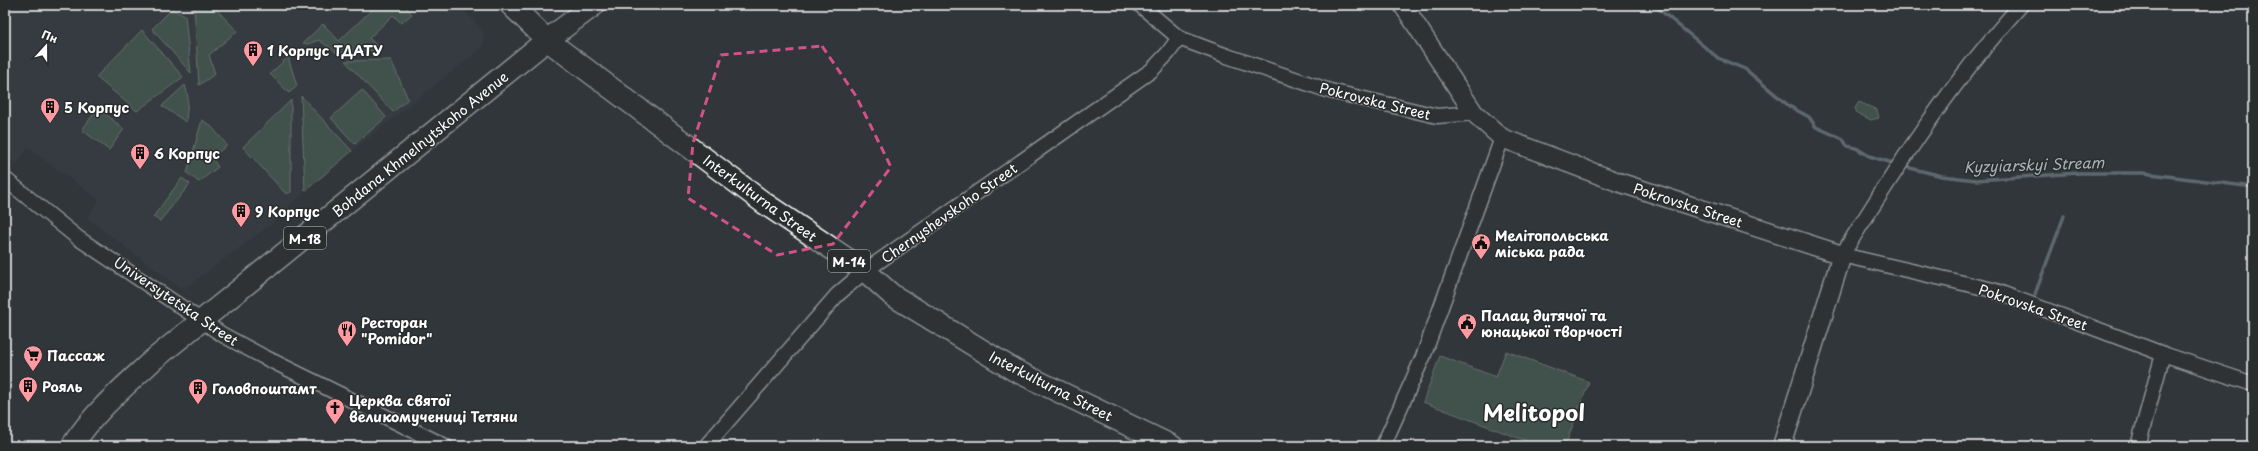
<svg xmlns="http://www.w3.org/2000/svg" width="2258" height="451" font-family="'Playpen Sans',sans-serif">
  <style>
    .built { fill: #3b4149 }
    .green { fill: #56715f; stroke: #aab8af }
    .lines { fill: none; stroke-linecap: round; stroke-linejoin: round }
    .stream { stroke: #94a6aa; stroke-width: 3.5 }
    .minor-casing { stroke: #fff; stroke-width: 17 }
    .major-casing { stroke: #fff; stroke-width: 21 }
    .highway-casing { stroke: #fff; stroke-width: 24 }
    .minor { stroke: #2a2d2e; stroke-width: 14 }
    .major { stroke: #2a2d2e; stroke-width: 18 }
    .highway { stroke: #2a2d2e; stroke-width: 21 }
    .marked { fill: none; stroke: #d15284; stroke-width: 3; stroke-dasharray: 8 5; stroke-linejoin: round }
    .labels { text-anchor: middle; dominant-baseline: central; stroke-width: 3; stroke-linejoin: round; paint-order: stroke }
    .shield { fill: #2a2d2e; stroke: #bfc0c0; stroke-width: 1 }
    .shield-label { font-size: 13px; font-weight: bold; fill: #fff }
    .poi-label { font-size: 14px; font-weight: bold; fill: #fff; stroke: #2a2d2e; text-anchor: start }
    .street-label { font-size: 14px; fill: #fff; stroke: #2a2d2e }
    .water-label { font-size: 15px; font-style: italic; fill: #a6b4b8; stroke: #2a2d2e }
    .town-label { font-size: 22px; font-weight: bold; fill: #fff; stroke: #2a2d2e }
  </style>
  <rect width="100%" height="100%" fill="#32363a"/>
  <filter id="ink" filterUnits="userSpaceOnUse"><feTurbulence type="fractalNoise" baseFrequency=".025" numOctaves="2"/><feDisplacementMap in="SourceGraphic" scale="8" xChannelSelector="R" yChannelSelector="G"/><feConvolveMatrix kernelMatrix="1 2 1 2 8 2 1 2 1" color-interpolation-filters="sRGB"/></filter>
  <g filter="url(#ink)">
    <path class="built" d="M 5,5 L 460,5 L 484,33 L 483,47 L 352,151 L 305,191 L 270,225 L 183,290 L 87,218 L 99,200 L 28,148 L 17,164 L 5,155 Z"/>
    <g class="green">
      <path d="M 194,5 L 212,5 L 237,31 L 209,55 L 215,74 L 199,85 Z"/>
      <path d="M 377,5 L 404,5 L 412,14 L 401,23 L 393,15 L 369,38 L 381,50 L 337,53 L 319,40 L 308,44 L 303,43 L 323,24 L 339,41 Z"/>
      <path d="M 172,9 L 185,16 L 191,73 L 152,29 Z"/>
      <path d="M 142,30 L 183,77 L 137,111 L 96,77 Z"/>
      <path d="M 288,57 L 297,86 L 289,93 L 270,74 Z"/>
      <path d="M 391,60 L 408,99 L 393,112 L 345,61 Z"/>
      <path d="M 185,85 L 188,97 L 186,122 L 162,106 Z"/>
      <path d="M 362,90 L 386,117 L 355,144 L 331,118 Z"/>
      <path d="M 301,96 L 352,151 L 305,191 Z"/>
      <path d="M 291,100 L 291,192 L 286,194 L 243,147 Z"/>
      <path d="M 1859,102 L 1877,110 L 1879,118 L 1871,120 L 1857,113 L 1855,108 Z"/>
      <path d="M 98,108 L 124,129 L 109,150 L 82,130 Z"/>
      <path d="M 202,120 L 211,126 L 227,145 L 212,158 L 218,167 L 199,182 L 187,173 Z"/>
      <path d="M 182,178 L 190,184 L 160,221 L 153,217 Z"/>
      <path d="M 1506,351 L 1589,382 L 1565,446 L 1540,446 L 1423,402 L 1440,356 L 1496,377 Z"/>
    </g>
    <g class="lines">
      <g class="stream">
        <path d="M 1654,5 L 1718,58 L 1745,69 L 1789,106 L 1809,117 L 1816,127 L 1843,139 L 1847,146 L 1856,148 L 1869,156 L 1896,164"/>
        <path d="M 1902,166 L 1942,176 L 1976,180 L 2079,173 L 2143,173 L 2253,187"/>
        <path d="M 2035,294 L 2064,216"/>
      </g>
      <g class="minor-casing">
        <g id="minor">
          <path d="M 1140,5 L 1179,38 L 1227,56 L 1330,91 L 1437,116 L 1474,113"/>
          <path d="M 2021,5 C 1952,81 1896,168 1842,255 L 1993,290 L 2163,354 L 2253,384"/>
          <path d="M 5,179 L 78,238 L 223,335 L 262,356 L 445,446"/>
          <path d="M 706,446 L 837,295 L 865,271 L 1152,70 L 1168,53 L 1179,38"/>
          <path d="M 1383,446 L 1423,357 L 1502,138"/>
          <path d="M 2138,446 L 2163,354"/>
        </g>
      </g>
      <g class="major-casing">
        <path id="major" d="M 1403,5 L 1474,113 L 1502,138 L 1618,182 L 1842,255 L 1782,446"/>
      </g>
      <g class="highway-casing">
        <g id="highway">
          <path d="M 511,5 L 547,40 L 764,203 L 865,271 L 892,295 L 1014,370 L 1172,446"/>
          <path d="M 72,446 C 94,412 124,387 153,360 L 547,40 L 594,5"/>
        </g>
      </g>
      <use href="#minor" class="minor"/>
      <use href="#major" class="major"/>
      <use href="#highway" class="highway"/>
    </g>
  </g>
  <path d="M0 0H2258V451H0ZM 822,46 L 856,96 L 891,167 L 833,244 L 777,255 L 688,198 L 693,143 L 721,55 Z" fill="#32363a" fill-opacity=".55" fill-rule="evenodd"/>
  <path class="marked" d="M 822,46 L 856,96 L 891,167 L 833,244 L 777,255 L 688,198 L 693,143 L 721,55 Z"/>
  <defs>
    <g id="building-pin" transform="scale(1)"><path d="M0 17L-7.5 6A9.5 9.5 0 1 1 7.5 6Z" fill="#ff9aa2" stroke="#2a2d2e"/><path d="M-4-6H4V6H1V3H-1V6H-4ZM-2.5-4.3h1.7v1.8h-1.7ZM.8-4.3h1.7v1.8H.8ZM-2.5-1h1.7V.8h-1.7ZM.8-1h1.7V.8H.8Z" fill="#111"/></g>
    <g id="civic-pin" transform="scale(1)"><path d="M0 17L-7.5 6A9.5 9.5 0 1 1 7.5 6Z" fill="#ff9aa2" stroke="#2a2d2e"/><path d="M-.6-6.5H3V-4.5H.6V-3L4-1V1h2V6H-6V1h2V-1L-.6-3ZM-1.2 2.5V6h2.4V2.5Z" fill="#111"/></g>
    <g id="restaurant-pin" transform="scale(1)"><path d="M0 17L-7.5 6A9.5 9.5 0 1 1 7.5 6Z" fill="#ff9aa2" stroke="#2a2d2e"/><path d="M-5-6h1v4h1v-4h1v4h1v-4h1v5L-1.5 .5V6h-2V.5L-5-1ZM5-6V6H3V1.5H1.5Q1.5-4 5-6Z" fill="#111"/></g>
    <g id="supermarket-pin" transform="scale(1)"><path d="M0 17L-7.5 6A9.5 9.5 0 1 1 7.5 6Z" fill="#ff9aa2" stroke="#2a2d2e"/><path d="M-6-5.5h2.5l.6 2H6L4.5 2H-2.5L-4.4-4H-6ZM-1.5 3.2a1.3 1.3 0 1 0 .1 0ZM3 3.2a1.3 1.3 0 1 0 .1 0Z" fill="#111"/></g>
    <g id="church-pin" transform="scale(1)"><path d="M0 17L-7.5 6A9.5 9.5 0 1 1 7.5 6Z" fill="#ff9aa2" stroke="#2a2d2e"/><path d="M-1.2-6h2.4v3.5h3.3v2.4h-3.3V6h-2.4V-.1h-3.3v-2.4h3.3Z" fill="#111"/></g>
  </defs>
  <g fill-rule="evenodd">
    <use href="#building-pin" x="253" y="50"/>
    <use href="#building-pin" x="50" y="107"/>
    <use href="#building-pin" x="140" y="153"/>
    <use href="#building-pin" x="241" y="211"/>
    <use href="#civic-pin" x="1481" y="243"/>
    <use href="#civic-pin" x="1467" y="323"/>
    <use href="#restaurant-pin" x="347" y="330"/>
    <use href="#supermarket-pin" x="33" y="355"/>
    <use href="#building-pin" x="28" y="386"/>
    <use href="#building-pin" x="198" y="388"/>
    <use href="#church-pin" x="335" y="408"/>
  </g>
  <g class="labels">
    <g class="shield">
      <rect x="284" y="227" width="42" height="22" rx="3"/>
      <rect x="828" y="250" width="42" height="22" rx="3"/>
    </g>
    <g class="shield-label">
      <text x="305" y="238">М-18</text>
      <text x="849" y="261">М-14</text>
    </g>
    <g class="poi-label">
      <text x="267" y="50">1 Корпус ТДАТУ</text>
      <text x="64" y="107">5 Корпус</text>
      <text x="154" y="153">6 Корпус</text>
      <text x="255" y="211">9 Корпус</text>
      <text x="1495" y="235">Мелітопольська<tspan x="1495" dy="16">міська рада</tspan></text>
      <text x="1481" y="315">Палац дитячої та<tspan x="1481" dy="16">юнацької творчості</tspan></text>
      <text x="361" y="322">Ресторан<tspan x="361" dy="16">"Pomidor"</tspan></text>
      <text x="47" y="355">Пассаж</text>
      <text x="42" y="386">Рояль</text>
      <text x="212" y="388">Головпоштамт</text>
      <text x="349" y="400">Церква святої<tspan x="349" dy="16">великомучениці Тетяни</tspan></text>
    </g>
    <g class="street-label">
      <text transform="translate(1375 101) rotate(14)">Pokrovska Street</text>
      <text transform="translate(420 144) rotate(-39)">Bohdana Khmelnytskoho Avenue</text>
      <text transform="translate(760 198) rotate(36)">Interkulturna Street</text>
      <text transform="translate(1688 205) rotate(18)">Pokrovska Street</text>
      <text transform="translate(949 213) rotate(-35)">Chernyshevskoho Street</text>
      <text transform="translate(176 301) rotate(34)">Universytetska Street</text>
      <text transform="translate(2033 307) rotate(19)">Pokrovska Street</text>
      <text transform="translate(1051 386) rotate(27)">Interkulturna Street</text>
    </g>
    <g class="water-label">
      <text transform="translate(2034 164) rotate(-2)">Kyzyiarskyi Stream</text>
    </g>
    <g class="town-label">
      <text x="1534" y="411">Melitopol</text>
    </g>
  </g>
  <rect width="2258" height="451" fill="none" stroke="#2a2d2e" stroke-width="20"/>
  <rect x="10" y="10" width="2238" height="431" fill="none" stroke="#fff" stroke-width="1.5" filter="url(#ink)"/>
  <g transform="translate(46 46) rotate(21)" stroke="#2a2d2e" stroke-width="3" paint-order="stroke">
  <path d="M0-3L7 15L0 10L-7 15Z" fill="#ffffff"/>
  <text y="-6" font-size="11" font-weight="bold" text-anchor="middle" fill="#ffffff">Пн</text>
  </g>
</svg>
